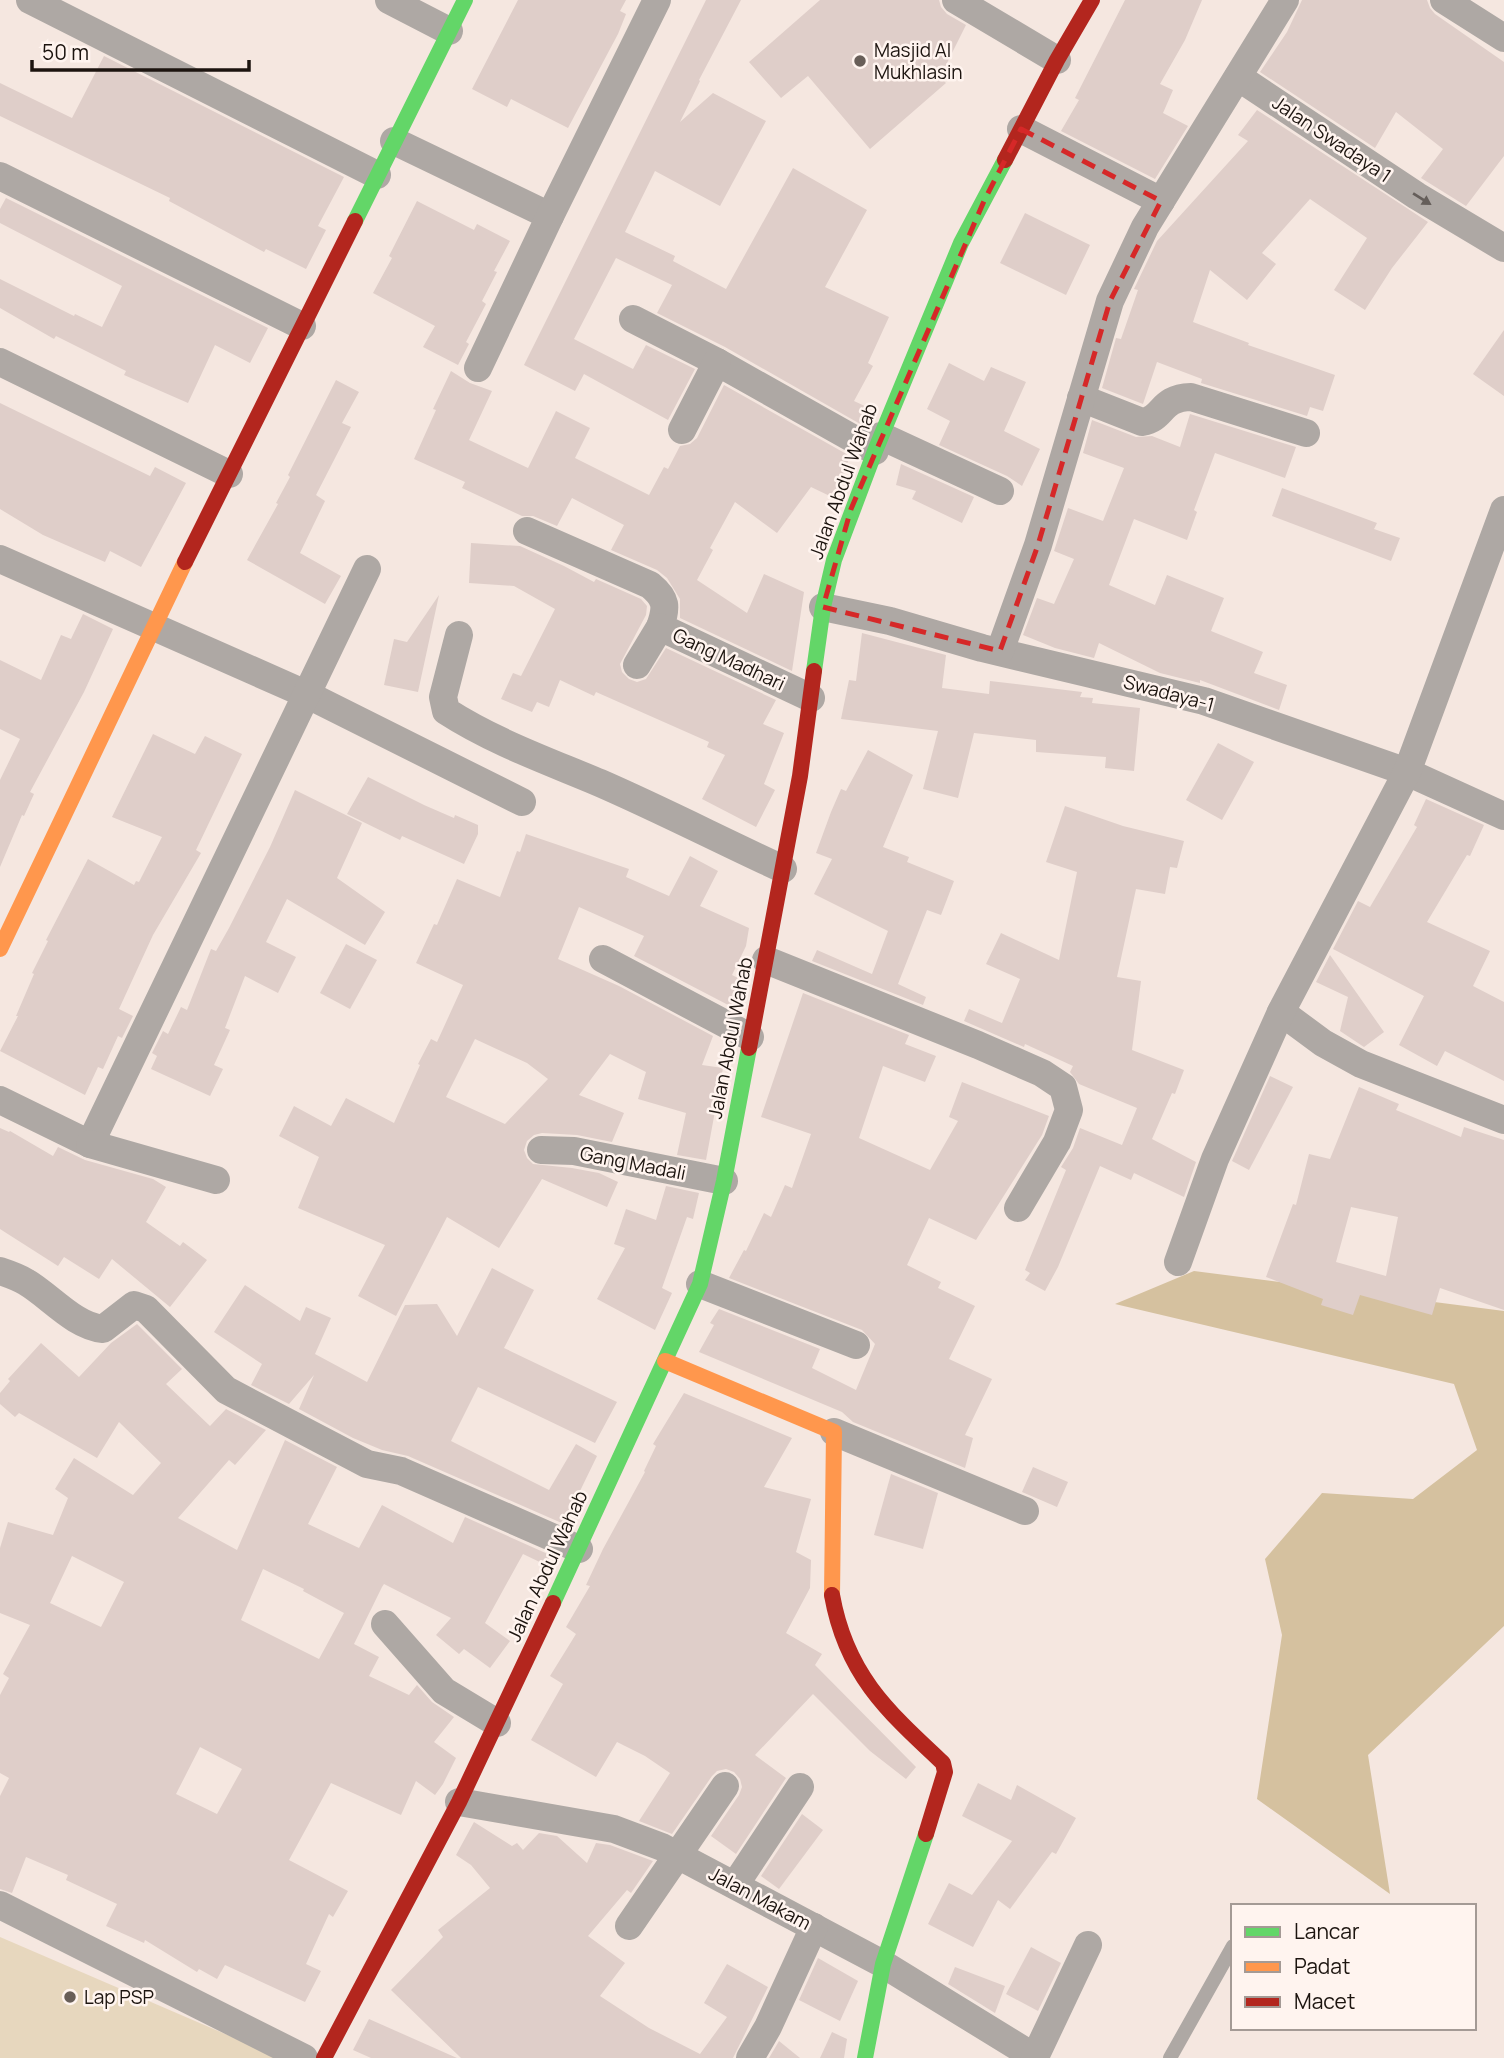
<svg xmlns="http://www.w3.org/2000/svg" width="1504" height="2058" font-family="Manrope,sans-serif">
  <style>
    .green { fill: #e7d7be }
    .forest { fill: #d5c19f }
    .building { fill: #dfcec9; fill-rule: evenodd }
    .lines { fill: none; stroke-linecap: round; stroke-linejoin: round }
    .lane { stroke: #aea8a4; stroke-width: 14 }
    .street { stroke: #aea8a4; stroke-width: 28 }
    .fast { stroke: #63d668; stroke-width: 16 }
    .slow { stroke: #ff974d; stroke-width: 16 }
    .jam { stroke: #b3261e; stroke-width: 16 }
    .oneway { fill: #655e5a }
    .marked { fill: none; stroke: #d62828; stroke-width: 5; stroke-dasharray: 14 9; stroke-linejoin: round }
    .poi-dot { fill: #685e58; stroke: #fff4ef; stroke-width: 2.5 }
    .labels { text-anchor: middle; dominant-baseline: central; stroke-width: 5; stroke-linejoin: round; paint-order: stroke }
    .poi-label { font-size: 19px; fill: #1c140f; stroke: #fff4ef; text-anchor: start }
    .street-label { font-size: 19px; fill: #1c140f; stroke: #fff4ef }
  </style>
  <rect width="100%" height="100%" fill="#f5e7e0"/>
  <path class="green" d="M 0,1937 L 281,2058 L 0,2058 Z"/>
  <path class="forest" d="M 1194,1271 L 1504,1311 L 1504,1626 L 1368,1755 L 1390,1894 L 1257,1799 L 1282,1635 L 1265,1559 L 1322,1493 L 1413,1499 L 1477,1450 L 1454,1384 L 1115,1304 Z"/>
  <g class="building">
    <path d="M 518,0 L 626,0 L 620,11 L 626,14 L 618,34 L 568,128 L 511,99 L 507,107 L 472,89 Z"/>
    <path d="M 706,0 L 741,0 L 699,80 L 700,81 L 680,122 L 713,93 L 766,121 L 720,206 L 655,171 L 625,232 L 675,256 L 673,261 L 726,289 L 793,168 L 867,210 L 825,287 L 889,317 L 868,363 L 873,366 L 854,401 L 869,408 L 862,425 L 725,347 L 657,313 L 672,285 L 616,258 L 574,339 L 633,369 L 646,345 L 695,369 L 668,420 L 584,374 L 575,391 L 524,365 Z"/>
    <path d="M 820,0 L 939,0 L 941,7 L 947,14 L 966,25 L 940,77 L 946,83 L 870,149 L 808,76 L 781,98 L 749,62 Z"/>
    <path d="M 1125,0 L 1202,0 L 1185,40 L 1160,84 L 1173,90 L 1163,113 L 1188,126 L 1155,179 L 1061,131 L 1079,100 L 1075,98 Z"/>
    <path d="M 1302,0 L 1427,0 L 1430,8 L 1435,14 L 1504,62 L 1504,156 L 1466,206 L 1421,178 L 1443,149 L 1396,112 L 1375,148 L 1260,72 L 1287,32 Z"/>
    <path d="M 104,56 L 344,177 L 318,226 L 326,230 L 306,269 L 266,249 L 264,252 L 169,201 L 170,198 L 0,116 L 0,83 L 72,118 Z"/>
    <path d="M 1257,110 L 1428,222 L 1392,268 L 1365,310 L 1334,290 L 1367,238 L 1310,199 L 1262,253 L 1276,264 L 1247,300 L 1210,270 L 1193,322 L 1249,343 L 1248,345 L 1335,375 L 1323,411 L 1310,407 L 1307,416 L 1201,383 L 1202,379 L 1157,362 L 1143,404 L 1102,388 L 1116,338 L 1121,339 L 1138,290 L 1134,289 L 1157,241 L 1248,141 L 1238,135 Z"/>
    <path d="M 6,198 L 268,328 L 250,363 L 215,345 L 188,403 L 124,375 L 126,371 L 56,336 L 54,339 L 0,308 L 0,279 L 74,316 L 75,314 L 102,327 L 122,286 L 0,223 L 0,209 Z"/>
    <path d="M 417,201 L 474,230 L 477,224 L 510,241 L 494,271 L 497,272 L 482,301 L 486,304 L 466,342 L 469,344 L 458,365 L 423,347 L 435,326 L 373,293 L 392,258 L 389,256 Z"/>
    <path d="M 1025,213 L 1090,245 L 1066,295 L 1000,263 Z"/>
    <path d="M 1504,330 L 1504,396 L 1473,374 Z"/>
    <path d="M 949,363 L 984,381 L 991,367 L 1026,382 L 1004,431 L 1040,449 L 1022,486 L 1007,476 L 939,445 L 950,421 L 927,409 Z"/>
    <path d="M 451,371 L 470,383 L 492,391 L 469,440 L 528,468 L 556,411 L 590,428 L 575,458 L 649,495 L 664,467 L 668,469 L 680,446 L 690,444 L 697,438 L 724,385 L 850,456 L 834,498 L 811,487 L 777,533 L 735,502 L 710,548 L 713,550 L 697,580 L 747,613 L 764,574 L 804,592 L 792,671 L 680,618 L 680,599 L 667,578 L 657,570 L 611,550 L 624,525 L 572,498 L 557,526 L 533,516 L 522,516 L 462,488 L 465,482 L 414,459 L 436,410 L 433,409 Z"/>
    <path d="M 336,380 L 359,392 L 342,423 L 351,427 L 316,495 L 325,501 L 300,553 L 341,576 L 325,604 L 247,560 L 278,504 L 276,503 L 290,477 L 288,475 Z"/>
    <path d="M 0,403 L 150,476 L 155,467 L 186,483 L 141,567 L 110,551 L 105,562 L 43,535 L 0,509 Z"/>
    <path d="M 1190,414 L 1296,447 L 1285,478 L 1215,453 L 1194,510 L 1197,512 L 1187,540 L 1134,519 L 1109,585 L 1155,605 L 1167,575 L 1224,598 L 1211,631 L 1263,652 L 1254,673 L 1287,685 L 1279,710 L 1200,680 L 1200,683 L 1160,673 L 1099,643 L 1094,658 L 1055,648 L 1023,635 L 1037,598 L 1054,604 L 1074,559 L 1054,551 L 1068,508 L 1103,521 L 1124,468 L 1083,453 L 1092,420 L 1136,437 L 1152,436 L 1180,447 Z"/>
    <path d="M 901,464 L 974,497 L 962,523 L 912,499 L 916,491 L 896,485 Z"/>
    <path d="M 1282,488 L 1377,523 L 1374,529 L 1400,538 L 1391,561 L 1272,516 Z"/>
    <path d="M 471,543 L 520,546 L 564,566 L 594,582 L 596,579 L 641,599 L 647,606 L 646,615 L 620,664 L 622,672 L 629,679 L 637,682 L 646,679 L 666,648 L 776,700 L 763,724 L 784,733 L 764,784 L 775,790 L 756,827 L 702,799 L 725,755 L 707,747 L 709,742 L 596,692 L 594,696 L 560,680 L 549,707 L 537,702 L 532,712 L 501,699 L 513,673 L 521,676 L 555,609 L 514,586 L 469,583 Z"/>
    <path d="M 439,595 L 418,692 L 384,685 L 394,639 L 407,642 Z"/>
    <path d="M 83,614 L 113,629 L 84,692 L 30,792 L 34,794 L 24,816 L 22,815 L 0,867 L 0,780 L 20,739 L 0,729 L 0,660 L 41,680 L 61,635 L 71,639 Z"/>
    <path d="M 862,633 L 946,655 L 942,688 L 989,694 L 990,681 L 1082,692 L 1080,697 L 1093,698 L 1092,703 L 1140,708 L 1134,771 L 1105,768 L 1106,757 L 1036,752 L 1036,740 L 974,733 L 958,798 L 923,789 L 938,731 L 841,719 L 849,680 L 856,681 Z"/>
    <path d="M 153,734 L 195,754 L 205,736 L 242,754 L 196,850 L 201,853 L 153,935 L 119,1009 L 133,1016 L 122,1038 L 118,1036 L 103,1069 L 98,1067 L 85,1095 L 0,1051 L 18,1016 L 16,1016 L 34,974 L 32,973 L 48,941 L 46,940 L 88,859 L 134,885 L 136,881 L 139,882 L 162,837 L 112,817 Z"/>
    <path d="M 1218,743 L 1254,762 L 1222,820 L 1186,800 Z"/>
    <path d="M 868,750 L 913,775 L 883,847 L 909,857 L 907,862 L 954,881 L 941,915 L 927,910 L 898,984 L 926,997 L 923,1005 L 812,961 L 817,950 L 872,974 L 888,931 L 814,894 L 832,859 L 816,853 L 831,812 L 841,789 L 846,791 Z"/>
    <path d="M 368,777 L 424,805 L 454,818 L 455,815 L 478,825 L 478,834 L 464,864 L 402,836 L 400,840 L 347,814 Z"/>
    <path d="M 295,790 L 362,823 L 337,878 L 385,912 L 365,945 L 287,899 L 266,942 L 296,957 L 278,993 L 245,976 L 225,1028 L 230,1030 L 214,1065 L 223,1069 L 210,1096 L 151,1069 L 157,1056 L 152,1053 L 163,1031 L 168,1034 L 181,1007 L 187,1010 L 211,949 L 216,951 L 229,928 L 270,847 Z"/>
    <path d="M 1426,799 L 1484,825 L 1470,856 L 1467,855 L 1427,922 L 1490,951 L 1473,986 L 1504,1002 L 1504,1081 L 1445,1051 L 1437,1066 L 1399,1045 L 1424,996 L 1333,949 L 1358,901 L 1370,907 L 1417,827 L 1414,825 Z"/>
    <path d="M 1065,806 L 1123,826 L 1184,841 L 1177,868 L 1170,867 L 1165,894 L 1136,889 L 1117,977 L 1141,981 L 1132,1050 L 1184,1070 L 1175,1094 L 1172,1093 L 1152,1139 L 1196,1162 L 1184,1197 L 1134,1173 L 1131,1180 L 1100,1166 L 1058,1267 L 1045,1291 L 1025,1280 L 1030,1273 L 1025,1270 L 1066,1170 L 1061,1167 L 1073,1148 L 1080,1128 L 1122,1145 L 1137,1108 L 1079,1084 L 1070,1072 L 1073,1066 L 1025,1044 L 1024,1047 L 964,1021 L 969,1009 L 1002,1023 L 1020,979 L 986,964 L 1001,933 L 1059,960 L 1077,872 L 1046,862 Z"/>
    <path d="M 526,834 L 629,869 L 626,877 L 669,896 L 690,856 L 718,871 L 700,906 L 749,928 L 746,946 L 732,975 L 740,979 L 734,1008 L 634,956 L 644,936 L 579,907 L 558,959 L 619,986 L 713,1036 L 702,1065 L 723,1068 L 706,1160 L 677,1155 L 686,1113 L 638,1099 L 646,1072 L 610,1054 L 579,1095 L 624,1113 L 612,1142 L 577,1135 L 542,1133 L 534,1135 L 527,1141 L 524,1150 L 527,1158 L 533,1164 L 572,1168 L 599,1173 L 618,1182 L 607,1207 L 542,1179 L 499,1248 L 447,1217 L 396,1316 L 358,1296 L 385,1245 L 298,1208 L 319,1157 L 279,1136 L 294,1106 L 331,1126 L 346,1098 L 394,1123 L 420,1065 L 418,1064 L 431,1039 L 437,1042 L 463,985 L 416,963 L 434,924 L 437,925 L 457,879 L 500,897 L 517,851 L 520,852 ZM 475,1039 L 527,1063 L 548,1079 L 505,1124 L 446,1097 Z"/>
    <path d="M 346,944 L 377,960 L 350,1009 L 320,993 Z"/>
    <path d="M 1330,955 L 1384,1032 L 1364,1047 L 1340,1031 L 1348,997 L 1316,982 Z"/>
    <path d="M 803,993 L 909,1035 L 905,1044 L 936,1056 L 925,1082 L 883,1066 L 859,1138 L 930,1170 L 958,1121 L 949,1117 L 962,1082 L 1049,1116 L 1042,1135 L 976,1240 L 929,1218 L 907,1265 L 941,1282 L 938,1288 L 975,1306 L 949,1359 L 992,1379 L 965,1435 L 973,1438 L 965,1468 L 853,1422 L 842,1412 L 699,1352 L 714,1325 L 710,1323 L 719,1309 L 820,1349 L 812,1368 L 856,1390 L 875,1344 L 862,1330 L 729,1278 L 744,1250 L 746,1251 L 764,1213 L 771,1217 L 785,1185 L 792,1188 L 811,1134 L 761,1117 Z"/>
    <path d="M 1270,1076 L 1293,1087 L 1249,1170 L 1232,1161 Z"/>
    <path d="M 1359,1087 L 1399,1104 L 1396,1110 L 1461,1137 L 1464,1127 L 1504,1140 L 1504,1310 L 1440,1288 L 1432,1315 L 1360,1295 L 1353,1315 L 1321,1305 L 1323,1299 L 1266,1277 L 1293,1204 L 1296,1205 L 1309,1154 L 1330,1159 ZM 1351,1207 L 1398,1217 L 1386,1276 L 1336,1262 Z"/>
    <path d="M 0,1128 L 9,1132 L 10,1131 L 53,1156 L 58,1147 L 85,1160 L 153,1179 L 166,1187 L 146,1222 L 180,1246 L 183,1242 L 207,1260 L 170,1307 L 112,1259 L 99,1279 L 64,1257 L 58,1266 L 0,1229 Z"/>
    <path d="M 666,1186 L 699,1193 L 693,1219 L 687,1217 L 662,1288 L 672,1293 L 655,1330 L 597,1299 L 625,1248 L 614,1244 L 626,1209 L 656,1220 Z"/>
    <path d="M 492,1268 L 534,1290 L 504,1348 L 617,1402 L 595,1443 L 478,1387 L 451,1441 L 549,1490 L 576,1444 L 597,1456 L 564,1524 L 408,1456 L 382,1450 L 353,1438 L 299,1409 L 314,1375 L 289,1404 L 251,1385 L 262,1364 L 214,1332 L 245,1285 L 300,1321 L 306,1307 L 331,1318 L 315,1354 L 367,1382 L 405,1305 L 437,1304 L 457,1336 Z"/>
    <path d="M 137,1324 L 182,1369 L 166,1384 L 210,1426 L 226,1409 L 266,1430 L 235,1465 L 229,1460 L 178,1518 L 237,1550 L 285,1440 L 337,1467 L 308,1524 L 359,1548 L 382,1505 L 453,1543 L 465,1517 L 550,1555 L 546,1565 L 523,1554 L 485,1623 L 510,1641 L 490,1668 L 464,1649 L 459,1654 L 436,1635 L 451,1618 L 384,1584 L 382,1587 L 354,1644 L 379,1657 L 369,1676 L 409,1695 L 417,1685 L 432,1702 L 454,1717 L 434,1742 L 456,1758 L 443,1784 L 435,1795 L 416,1781 L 401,1815 L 331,1783 L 289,1860 L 348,1891 L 333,1917 L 329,1914 L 306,1964 L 321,1971 L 305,2002 L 225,1965 L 217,1979 L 199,1969 L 197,1972 L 145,1940 L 144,1943 L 106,1926 L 117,1904 L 66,1880 L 68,1875 L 26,1857 L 12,1893 L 0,1889 L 0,1796 L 9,1778 L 0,1773 L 0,1695 L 9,1678 L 3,1674 L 30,1625 L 0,1613 L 0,1548 L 8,1522 L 53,1535 L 68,1498 L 55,1489 L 74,1458 L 133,1495 L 161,1463 L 119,1422 L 97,1458 L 19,1413 L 15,1417 L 0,1404 L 0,1393 L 10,1381 L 8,1379 L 41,1343 L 79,1377 L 111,1343 ZM 72,1556 L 124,1582 L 101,1627 L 50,1603 ZM 263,1569 L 304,1589 L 303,1591 L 344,1613 L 319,1659 L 241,1620 ZM 200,1747 L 242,1769 L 217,1814 L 176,1794 Z"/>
    <path d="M 684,1393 L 792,1438 L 764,1487 L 811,1499 L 796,1552 L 811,1560 L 810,1588 L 786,1633 L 822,1654 L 815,1665 L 916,1767 L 906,1779 L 870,1751 L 813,1694 L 755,1755 L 786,1778 L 736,1854 L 711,1836 L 739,1795 L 742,1787 L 740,1779 L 734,1772 L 726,1769 L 717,1771 L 712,1776 L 672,1834 L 639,1821 L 670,1773 L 645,1756 L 617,1742 L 596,1777 L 531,1740 L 563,1684 L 550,1676 L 576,1634 L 566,1627 L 590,1586 L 586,1585 L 603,1549 L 645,1472 L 644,1471 L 656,1446 L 653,1444 Z"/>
    <path d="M 1033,1467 L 1068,1482 L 1057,1507 L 1022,1492 Z"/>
    <path d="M 891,1474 L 938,1493 L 923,1549 L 874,1535 Z"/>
    <path d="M 978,1783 L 1011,1800 L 1017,1785 L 1076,1818 L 1056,1854 L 1052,1852 L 1010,1909 L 998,1900 L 973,1947 L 928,1924 L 949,1883 L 972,1895 L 1012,1841 L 962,1816 Z"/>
    <path d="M 802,1814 L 823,1830 L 779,1889 L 761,1876 Z"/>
    <path d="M 474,1822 L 512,1846 L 517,1843 L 523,1850 L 539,1833 L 557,1836 L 587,1863 L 596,1843 L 610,1845 L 653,1861 L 631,1893 L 627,1890 L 588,1936 L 625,1963 L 600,1996 L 649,2028 L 700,2054 L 727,2017 L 704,2003 L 727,1964 L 768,1987 L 733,2058 L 461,2058 L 391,1990 L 443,1937 L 438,1930 L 490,1888 L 471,1865 L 456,1855 Z"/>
    <path d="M 1031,1947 L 1061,1963 L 1038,2011 L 1006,1994 Z"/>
    <path d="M 818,1958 L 858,1981 L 840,2021 L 799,2000 Z"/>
    <path d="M 955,1967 L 1005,1986 L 995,2013 L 948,1984 Z"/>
    <path d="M 369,2019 L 457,2058 L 371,2058 L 353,2050 Z"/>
    <path d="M 832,2032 L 847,2039 L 844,2058 L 820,2058 Z"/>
    <path d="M 779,2041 L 800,2058 L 769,2058 Z"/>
  </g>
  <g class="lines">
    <path class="lane" d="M 1170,2058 L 1233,1946"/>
    <g class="street">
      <path d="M 30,0 L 377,175"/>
      <path d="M 389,0 L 449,31"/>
      <path d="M 956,0 L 1057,60"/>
      <path d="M 1444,0 L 1504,38"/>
      <path d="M 1238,77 L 1417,196 L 1504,248"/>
      <path d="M 1021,129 L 1161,201"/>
      <path d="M 394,141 L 550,216"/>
      <path d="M 0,176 L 302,326"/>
      <path d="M 633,319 L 717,362 L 875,451"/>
      <path d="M 0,362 L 229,474"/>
      <path d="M 478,368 L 550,216 L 657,0"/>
      <path d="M 1081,398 L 1142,422 C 1165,418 1159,398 1191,397 L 1306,433"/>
      <path d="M 682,430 L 717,362"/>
      <path d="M 881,436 L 1000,491"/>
      <path d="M 527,531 L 650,585 C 667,599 667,607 660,627 L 811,698"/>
      <path d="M 0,559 L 308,695 L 522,802"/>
      <path d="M 823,607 L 890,621 L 982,648 L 1204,701 L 1407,772 L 1504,816"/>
      <path d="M 459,635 L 443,697 L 446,711 C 494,742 548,761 600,783 C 662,810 722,841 783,869"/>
      <path d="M 1000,651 L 1038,545 L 1110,301 L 1145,227 L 1285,0"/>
      <path d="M 637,665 L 660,627"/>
      <path d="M 603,959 L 750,1037"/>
      <path d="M 766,960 L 978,1045 L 1042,1073 L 1063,1087 L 1069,1110 L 1057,1142 L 1018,1208"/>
      <path d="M 1281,1012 L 1323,1043 L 1361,1064 L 1504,1120"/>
      <path d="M 0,1100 L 90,1144 L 367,569"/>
      <path d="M 90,1144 L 216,1180"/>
      <path d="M 541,1150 L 574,1151 L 724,1181"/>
      <path d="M 1178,1262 L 1215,1159 L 1281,1012 L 1407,772 L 1504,510"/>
      <path d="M 0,1271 C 9,1274 18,1277 26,1282 C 50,1296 74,1326 103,1329 L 134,1305 L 146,1309 L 226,1390 L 367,1464 L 401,1471 L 579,1549"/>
      <path d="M 700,1284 L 856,1345"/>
      <path d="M 834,1432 L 1025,1511"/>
      <path d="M 385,1624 L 444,1691 L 497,1723"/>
      <path d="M 459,1802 L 614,1829 L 662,1847 L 883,1964 L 1036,2058"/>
      <path d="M 735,1885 L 800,1787"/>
      <path d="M 0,1905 L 304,2058"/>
      <path d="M 629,1926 L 725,1786"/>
      <path d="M 1035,2057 L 1088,1945"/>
      <path d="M 750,2058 L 768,2027 L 814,1927"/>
    </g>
    <g class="fast">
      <path d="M 355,221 L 465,0"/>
      <path d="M 814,671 L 823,607 L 834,560 L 875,451 L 961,243 L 1005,160"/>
      <path d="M 553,1603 L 700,1284 L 724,1181 L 749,1048"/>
      <path d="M 865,2058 L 883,1964 L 926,1834"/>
    </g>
    <g class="slow">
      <path d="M 0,949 L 185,562"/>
      <path d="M 665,1361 L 834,1432 L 832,1595"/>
    </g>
    <g class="jam">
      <path d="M 1005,160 L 1057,60 L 1092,0"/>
      <path d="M 185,562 L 355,221"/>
      <path d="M 749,1048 L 800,776 L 814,671"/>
      <path d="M 832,1595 C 846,1674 887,1711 943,1763 L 945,1772 L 926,1834"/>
      <path d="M 324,2058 L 459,1802 L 553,1603"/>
    </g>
  </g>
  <defs><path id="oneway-solid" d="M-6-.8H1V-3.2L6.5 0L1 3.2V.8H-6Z" transform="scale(1.75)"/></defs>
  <use class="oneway" href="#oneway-solid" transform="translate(1422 199) rotate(32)"/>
  <path class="marked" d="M 1021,129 L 1161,201 L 1110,301 L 1038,545 L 1000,651 L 823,607 L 851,509 L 984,201 Z"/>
  <g class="poi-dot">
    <circle cx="860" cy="61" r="7"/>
    <circle cx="70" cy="1997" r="7"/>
  </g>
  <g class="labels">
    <g class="poi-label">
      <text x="874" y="50">Masjid Al<tspan x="874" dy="22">Mukhlasin</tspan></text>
      <text x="84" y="1997">Lap PSP</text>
    </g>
    <g class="street-label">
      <text transform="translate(1332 139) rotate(34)">Jalan Swadaya 1</text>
      <text transform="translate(843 481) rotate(-70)">Jalan Abdul Wahab</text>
      <text transform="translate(729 659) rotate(25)">Gang Madhari</text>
      <text transform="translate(1169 693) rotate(15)">Swadaya-1</text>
      <text transform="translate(730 1038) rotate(-79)">Jalan Abdul Wahab</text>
      <text transform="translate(633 1163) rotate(11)">Gang Madali</text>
      <text transform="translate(547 1566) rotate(-65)">Jalan Abdul Wahab</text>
      <text transform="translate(760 1898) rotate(28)">Jalan Makam</text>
    </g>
  </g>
  <rect x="1231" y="1904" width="245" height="126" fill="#fff4ef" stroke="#a49a95" stroke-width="2"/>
  <rect x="1245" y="1927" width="35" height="10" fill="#63d668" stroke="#a49a95" stroke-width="2"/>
  <text x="1294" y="1939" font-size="21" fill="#1c140f">Lancar</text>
  <rect x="1245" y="1962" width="35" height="10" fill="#ff974d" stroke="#a49a95" stroke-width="2"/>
  <text x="1294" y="1974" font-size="21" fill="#1c140f">Padat</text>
  <rect x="1245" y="1997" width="35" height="10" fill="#b3261e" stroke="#a49a95" stroke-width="2"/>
  <text x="1294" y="2009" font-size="21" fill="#1c140f">Macet</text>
  <path d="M32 60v10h217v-10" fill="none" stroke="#1c140f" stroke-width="3.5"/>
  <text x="42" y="60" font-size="21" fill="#1c140f" stroke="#fff4ef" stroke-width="5" paint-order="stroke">50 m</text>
</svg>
